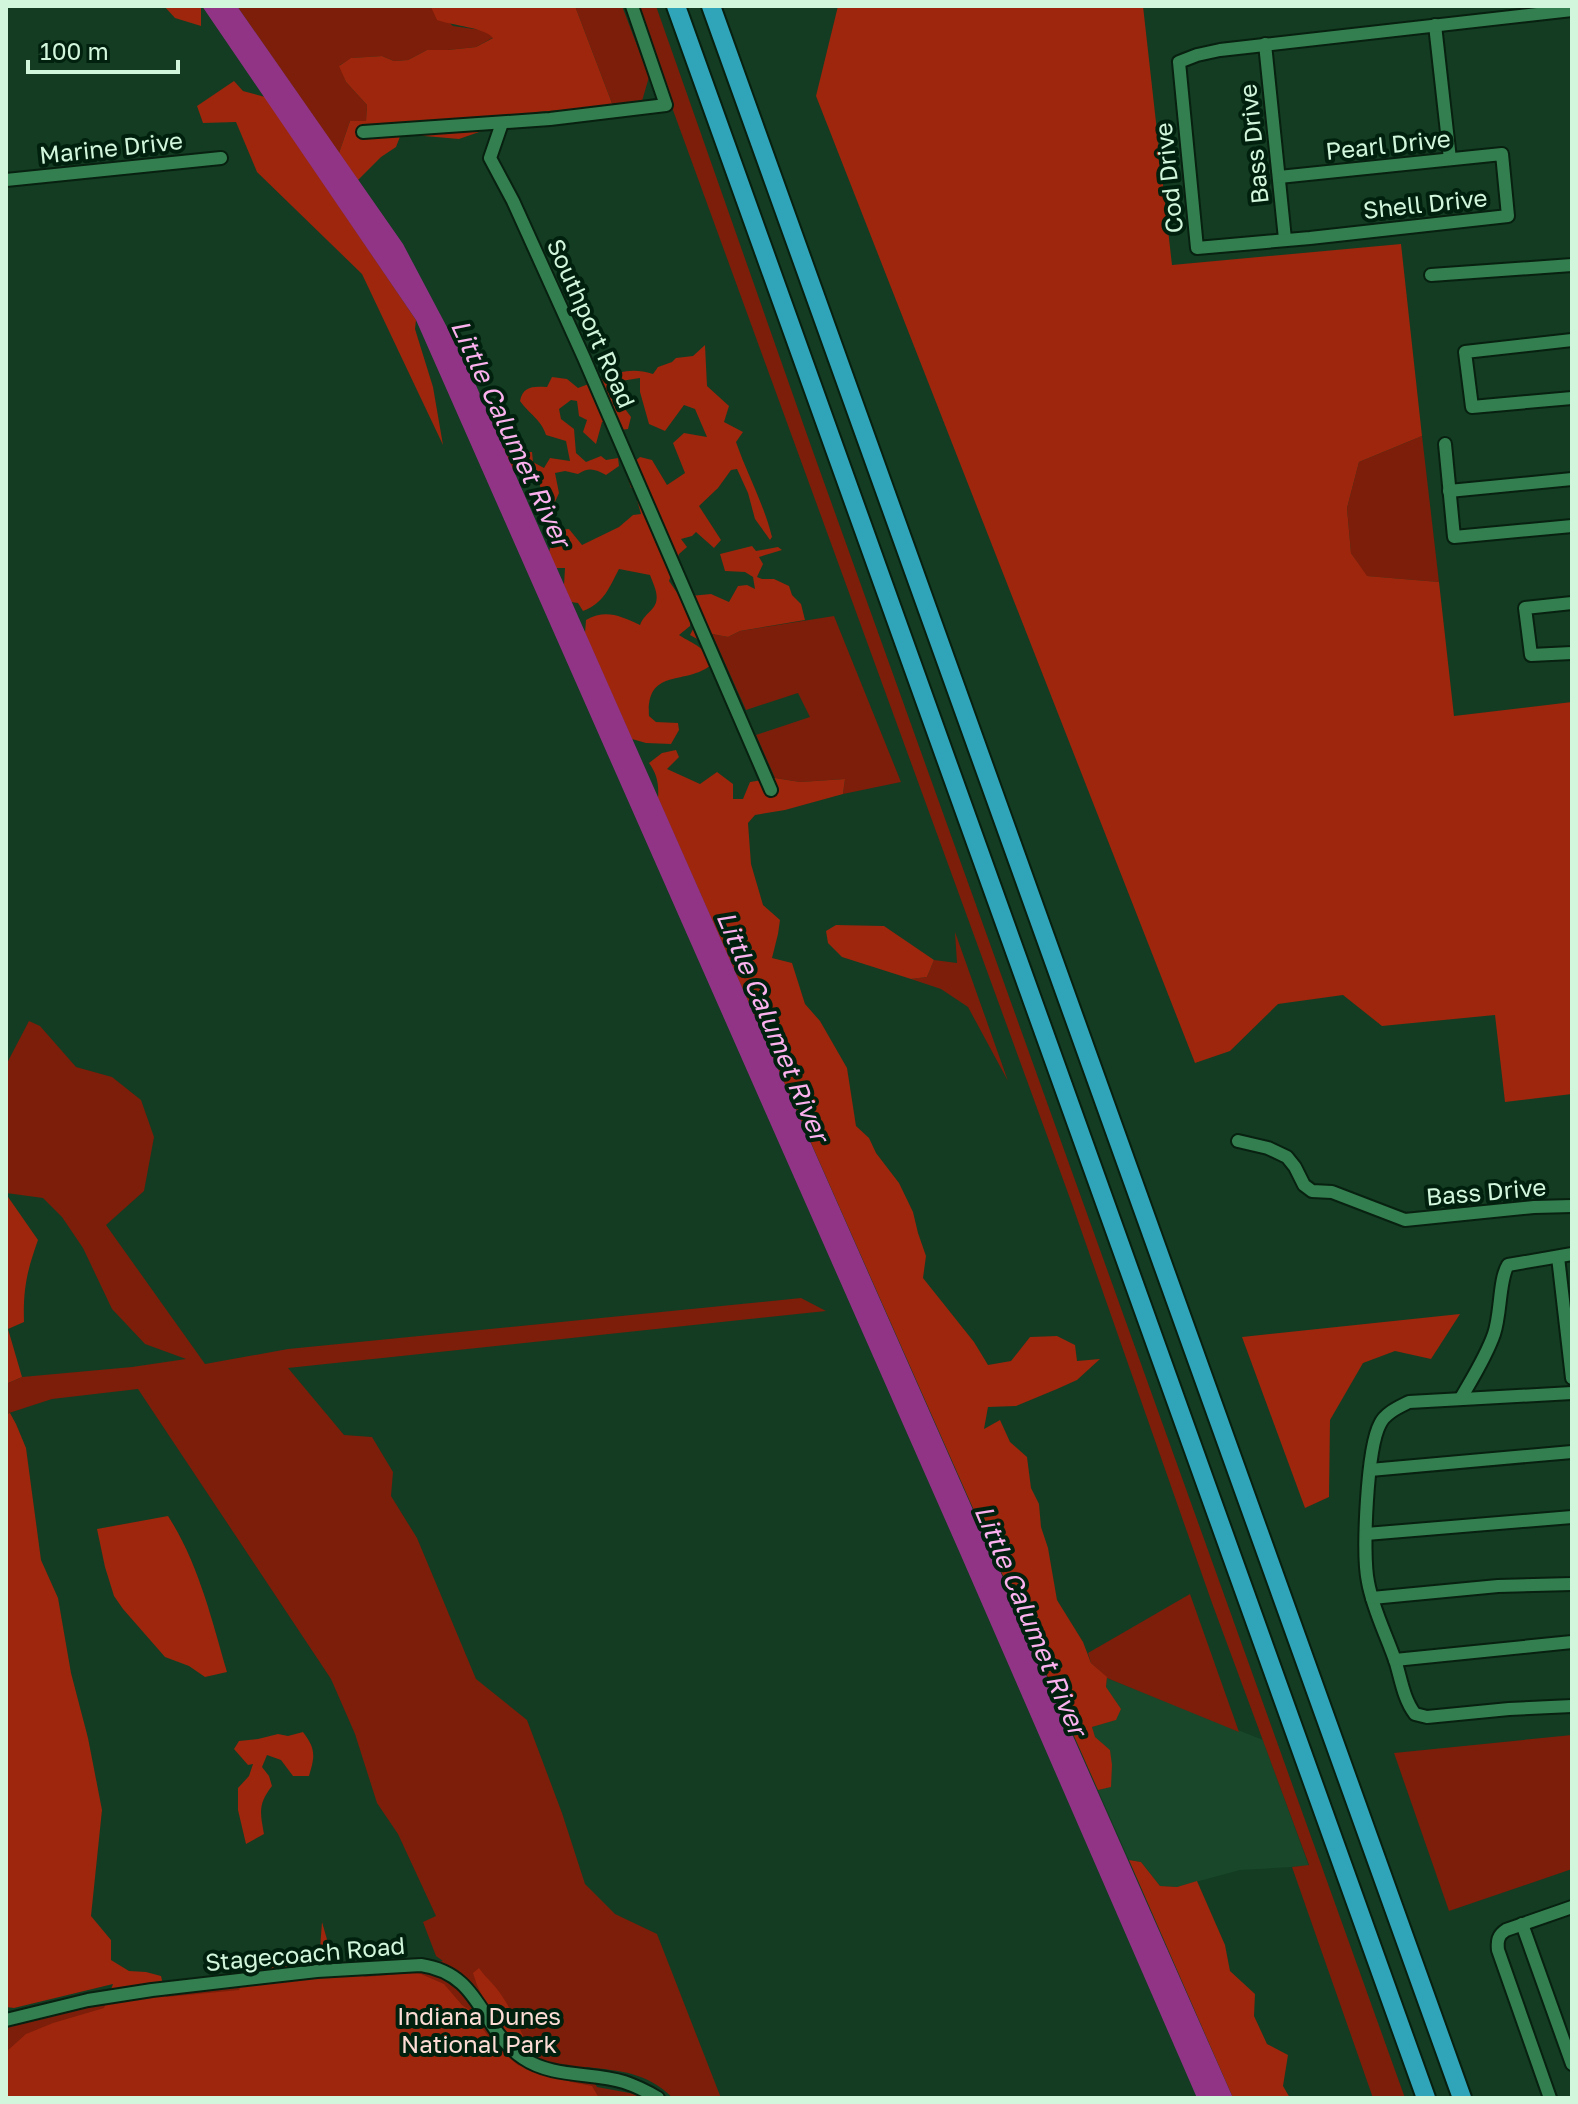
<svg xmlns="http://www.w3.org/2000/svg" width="1578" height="2104" font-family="'Golos Text',sans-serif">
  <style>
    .built { fill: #19472a }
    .green { fill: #7c1e0a }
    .forest { fill: #9d260c }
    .water { fill: #923486 }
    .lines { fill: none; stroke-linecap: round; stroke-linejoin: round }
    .minor-casing { stroke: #082010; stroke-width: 16 }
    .highway-casing { stroke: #082010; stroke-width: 22 }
    .minor { stroke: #337f4f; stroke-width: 12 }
    .highway { stroke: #30a4b9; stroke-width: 18 }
    .labels { text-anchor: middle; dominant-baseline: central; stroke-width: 8; stroke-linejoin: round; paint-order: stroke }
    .street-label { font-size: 24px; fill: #d1f6db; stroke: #01210e }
    .park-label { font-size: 24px; fill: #fcdcd4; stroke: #01210e }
    .water-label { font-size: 26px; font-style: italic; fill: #fab1ed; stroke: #01210e }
  </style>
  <rect width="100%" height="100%" fill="#133c22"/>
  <path class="built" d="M 1107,1678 L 1263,1740 L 1309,1866 L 1240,1870 L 1177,1887 L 1160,1886 L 1141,1862 L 1129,1860 L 1098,1790 L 1111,1786 L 1110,1750 L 1094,1737 L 1092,1727 L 1115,1720 L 1106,1687 Z"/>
  <g class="green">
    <path d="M 237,6 L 418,6 L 420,8 L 431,7 L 453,26 L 488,31 L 494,37 L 476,47 L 448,50 L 427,50 L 408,60 L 394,61 L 382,56 L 352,58 L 340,65 L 346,82 L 367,105 L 366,121 L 350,121 L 339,153 Z"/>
    <path d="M 575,6 L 622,6 L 649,77 L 642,101 L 613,106 Z"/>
    <path d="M 635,6 L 656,6 L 811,446 L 1405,2098 L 1373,2098 L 1292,1867 L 1309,1865 L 1212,1603 L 1072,1204 Z"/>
    <path d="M 1422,436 L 1439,582 L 1366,576 L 1351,553 L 1347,508 L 1359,462 Z"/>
    <path d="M 834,616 L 901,782 L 843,794 L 845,779 L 800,782 L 775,778 L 756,735 L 810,717 L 798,693 L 746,710 L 712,634 L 728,637 L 740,631 Z"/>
    <path d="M 955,932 L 1008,1081 L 968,1007 L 941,989 L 911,979 L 927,977 L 934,960 L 957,963 Z"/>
    <path d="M 29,1021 L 40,1026 L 76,1067 L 112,1077 L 141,1100 L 154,1137 L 144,1191 L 106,1225 L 205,1364 L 288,1349 L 801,1298 L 826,1311 L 288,1368 L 344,1435 L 372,1437 L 393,1472 L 391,1496 L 417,1538 L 476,1679 L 527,1720 L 562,1813 L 585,1884 L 615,1914 L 657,1934 L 721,2098 L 673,2098 C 646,2072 621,2071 586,2067 L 597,2087 L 635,2094 L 642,2098 L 6,2098 L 6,2025 L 128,1997 L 409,1969 L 443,1961 L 436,1956 L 423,1922 L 436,1916 L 398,1834 L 377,1803 L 355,1734 L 331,1679 L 138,1389 L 52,1399 L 6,1414 L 6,1384 L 22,1377 L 132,1367 L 186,1359 L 145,1344 L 112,1309 L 83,1248 L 62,1217 L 43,1198 L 6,1193 L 6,1065 Z"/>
    <path d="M 1190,1594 L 1239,1732 L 1107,1678 L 1091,1663 L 1088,1653 Z"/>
    <path d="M 1572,1735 L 1572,1869 L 1449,1911 L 1394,1753 Z"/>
  </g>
  <g class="forest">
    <path d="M 164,6 L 201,6 L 201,26 L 175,18 Z"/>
    <path d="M 418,6 L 575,6 L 613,106 L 537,112 L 459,139 L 401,134 L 396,147 L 381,157 L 358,180 L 339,153 L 350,121 L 366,121 L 367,105 L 346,82 L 339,66 L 351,58 L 382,56 L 394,61 L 408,60 L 427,50 L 448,50 L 476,47 L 493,38 C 484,27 453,26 437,20 L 431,7 L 419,8 Z"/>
    <path d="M 838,6 L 1143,6 L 1172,265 L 1401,244 L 1422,436 L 1359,462 L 1347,508 L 1351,553 L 1367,576 L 1439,582 L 1454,716 L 1572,702 L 1572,1094 L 1505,1102 L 1495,1015 L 1382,1026 L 1343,995 L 1278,1004 L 1230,1051 L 1195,1063 L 816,96 Z"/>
    <path d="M 234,81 L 243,91 L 265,97 L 416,320 L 415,329 L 433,387 L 443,445 L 362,274 L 257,172 L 236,122 L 203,123 L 197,106 Z"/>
    <path d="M 705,345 L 707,386 L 729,406 L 724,422 L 743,432 L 736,442 C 747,474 764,504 772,537 L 770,540 L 755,519 L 748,493 L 737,469 L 731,470 L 718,488 L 699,506 L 721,540 L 714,548 L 696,532 L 692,536 L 681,539 L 687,547 L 679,554 L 669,581 L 680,597 L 711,594 L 729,602 L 738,586 L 747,585 L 755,589 L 753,577 L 745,572 L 725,571 L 720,554 L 752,546 L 756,551 L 778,547 L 782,550 L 759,557 L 763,564 L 757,577 L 762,579 L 774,579 L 789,586 L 792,595 L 801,604 L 805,620 L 740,631 L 728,637 L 712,634 L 699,640 L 690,635 L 700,616 L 691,616 L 690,626 L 679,635 C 694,645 706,646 711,665 C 685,686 646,667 649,716 L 656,722 L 678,723 L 679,730 L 671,744 L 646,743 L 632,739 L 585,633 L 586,620 C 606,609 620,616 640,625 C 643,617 647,615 653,608 C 661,598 654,586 650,575 L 619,569 C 609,588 604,603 583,611 L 578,603 L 571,602 L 564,585 L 565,568 L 556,568 L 549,552 L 555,530 L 569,529 L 582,545 L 619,527 L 633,515 L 641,514 L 637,500 L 646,489 L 631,488 L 625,469 L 640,457 L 652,460 L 667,485 L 685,473 L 673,443 L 684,433 L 707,437 L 695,409 L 684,405 L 665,431 L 649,424 L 640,392 L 640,378 L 621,381 L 609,387 L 631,417 L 628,429 L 620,430 L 614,417 L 602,422 L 596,444 L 583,432 L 587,420 L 579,416 L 577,401 L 571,400 L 559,409 L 561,419 L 574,429 L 576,453 L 586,462 L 601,456 L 606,460 L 618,458 L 619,466 L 606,475 C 595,469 589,467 578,474 L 565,471 L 555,473 L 559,493 L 554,504 L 543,496 L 538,479 L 531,474 L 522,475 L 491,462 L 510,433 L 512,445 L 519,452 L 532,452 L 533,462 L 544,468 L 550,458 L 570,461 L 566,441 L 546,435 C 541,419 529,414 520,401 C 523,386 533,386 547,387 L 552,377 L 567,379 L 578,388 C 604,379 623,364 653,374 L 658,367 L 672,362 L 676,358 L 693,356 Z"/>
    <path d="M 676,750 L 679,757 L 667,769 L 700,784 L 717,772 L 733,784 L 733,799 L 743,799 L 750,782 L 775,778 L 800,782 L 845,779 L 843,794 L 785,810 L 755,815 L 748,823 L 751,864 L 763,905 L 780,920 L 778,934 L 772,958 L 792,963 L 805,1004 L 820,1021 L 847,1068 L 856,1126 L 869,1138 L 876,1153 L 899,1183 L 913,1212 L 918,1233 L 926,1256 L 923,1278 L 974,1342 L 988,1365 L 1011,1361 L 1030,1337 L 1057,1336 L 1075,1345 L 1077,1361 L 1100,1359 L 1077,1380 L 1057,1389 L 1016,1406 L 988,1407 L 984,1429 L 1000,1420 L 1010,1442 L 1027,1457 L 1031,1488 L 1039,1504 L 1041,1527 L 1048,1548 L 1057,1600 L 1083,1642 L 1091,1663 L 1107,1677 L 1106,1687 L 1121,1709 L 1116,1720 L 1092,1727 L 1095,1737 L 1110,1750 L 1112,1765 L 1111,1787 L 1098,1790 L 658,798 C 659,784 657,774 649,763 L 662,753 Z"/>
    <path d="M 836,925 L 884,926 L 934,960 L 927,977 L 911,979 L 842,957 L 828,943 L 826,931 Z"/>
    <path d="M 6,1194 L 38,1240 C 27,1271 23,1288 24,1322 L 8,1329 L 22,1377 L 6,1384 Z"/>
    <path d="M 1460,1314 L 1431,1359 L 1395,1351 L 1363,1363 L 1330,1420 L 1329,1497 L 1305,1508 L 1242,1337 Z"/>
    <path d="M 10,1413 L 16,1424 L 26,1448 L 41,1560 L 58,1598 L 71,1673 L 88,1738 L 102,1810 L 91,1916 L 111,1940 L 111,1960 L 129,1971 L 146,1972 L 161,1976 L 166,1997 L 239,1990 C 249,1970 261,1947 287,1953 C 294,1955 299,1960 306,1961 C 310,1962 315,1962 319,1962 L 322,1922 L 328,1943 L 330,1961 L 365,1977 L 412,1973 L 421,1974 L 444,1984 L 462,2005 L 477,2015 L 488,2008 L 477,1985 L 473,1973 L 479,1968 C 485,1977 494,1984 500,1993 C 512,2010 519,2028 528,2046 L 511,2040 L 490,2017 L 483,2029 L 498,2049 L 518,2065 L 546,2072 L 571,2082 L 592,2086 L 599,2098 L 6,2098 L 6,2052 L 26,2034 L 53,2023 L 104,2008 L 113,1984 L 14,2008 L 6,2007 L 6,1414 Z"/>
    <path d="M 168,1516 C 198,1562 212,1620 227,1672 L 205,1677 L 189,1666 L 165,1657 L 123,1609 L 114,1596 L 105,1567 L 97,1529 Z"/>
    <path d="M 303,1732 C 316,1749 315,1756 309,1776 L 293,1776 L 281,1760 L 267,1755 L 262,1767 L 269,1776 L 272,1786 C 258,1804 260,1812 264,1834 L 246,1844 L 238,1810 L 238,1788 L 249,1776 L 253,1764 L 248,1765 L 234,1749 L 239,1741 L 258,1739 L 278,1734 L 288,1736 Z"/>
    <path d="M 1129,1860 L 1141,1862 L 1160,1886 L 1177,1887 L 1197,1881 L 1225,1945 L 1230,1971 L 1255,1994 L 1254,2016 L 1267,2044 L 1288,2055 L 1283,2086 L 1290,2098 L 1233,2098 Z"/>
  </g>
  <path class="water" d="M 202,6 L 237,6 L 403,244 L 467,365 L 1233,2098 L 1197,2098 L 959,1551 L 416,320 Z"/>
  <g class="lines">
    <g class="minor-casing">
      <g id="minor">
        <path d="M 1435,25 L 1450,159"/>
        <path d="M 1265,44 L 1285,239"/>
        <path d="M 502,123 L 490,158 L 513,201 L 584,358 L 771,790"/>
        <path d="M 363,132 L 550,119 L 666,105 L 632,6"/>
        <path d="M 1279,177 L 1502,154 L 1508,216 L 1310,238 L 1197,248 L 1179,62 L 1197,55 L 1220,50 L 1572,10"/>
        <path d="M 6,180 L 221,158"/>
        <path d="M 1431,275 L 1572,265"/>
        <path d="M 1572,340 L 1465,352 L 1472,407 L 1572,398"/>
        <path d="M 1445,444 L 1454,537 L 1572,526"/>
        <path d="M 1449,491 L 1572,479"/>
        <path d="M 1572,603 L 1525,608 L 1531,655 L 1572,653"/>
        <path d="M 1238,1141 L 1268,1148 L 1287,1157 L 1295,1167 L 1304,1185 L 1312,1191 L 1332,1192 L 1405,1220 L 1534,1207 L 1572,1206"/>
        <path d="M 1558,1257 L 1572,1378"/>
        <path d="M 1572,1393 L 1409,1402 C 1399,1407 1385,1413 1380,1424 C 1367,1448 1362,1554 1368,1582 C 1373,1610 1387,1636 1396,1663 C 1401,1680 1404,1700 1415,1714 L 1427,1717 L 1509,1709 L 1572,1706"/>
        <path d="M 1461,1398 C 1473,1377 1486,1357 1494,1334 C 1501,1314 1499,1279 1508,1265 L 1572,1254"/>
        <path d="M 1370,1470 L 1572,1452"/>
        <path d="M 1366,1534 L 1572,1517"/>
        <path d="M 1372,1598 L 1498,1586 L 1572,1584"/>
        <path d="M 1395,1660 L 1572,1642"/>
        <path d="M 1522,1924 L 1572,2064"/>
        <path d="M 6,2020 L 88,2000 L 152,1990 L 317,1971 L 421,1965 C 482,1974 479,2028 523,2058 C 552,2078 592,2072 624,2082 C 636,2086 648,2092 658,2098"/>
        <path d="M 1550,2098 L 1498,1950 C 1497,1941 1498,1935 1506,1930 L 1572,1907"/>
      </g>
    </g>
    <g class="highway-casing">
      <g id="highway">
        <path d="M 676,6 L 1426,2098"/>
        <path d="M 711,6 L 1462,2098"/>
      </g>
    </g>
    <use href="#minor" class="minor"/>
    <use href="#highway" class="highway"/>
  </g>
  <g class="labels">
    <g class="street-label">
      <text transform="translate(1253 144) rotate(-96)">Bass Drive</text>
      <text transform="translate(1388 144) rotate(-6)">Pearl Drive</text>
      <text transform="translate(111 147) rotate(-6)">Marine Drive</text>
      <text transform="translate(1168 178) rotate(-96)">Cod Drive</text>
      <text transform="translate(1425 203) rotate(-6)">Shell Drive</text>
      <text transform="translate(592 323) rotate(66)">Southport Road</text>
      <text transform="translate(1486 1191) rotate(-5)">Bass Drive</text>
      <text transform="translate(305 1953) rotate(-5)">Stagecoach Road</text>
    </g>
    <g class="park-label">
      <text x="479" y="2015">Indiana Dunes<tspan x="479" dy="28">National Park</tspan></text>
    </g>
    <g class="water-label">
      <text transform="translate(511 433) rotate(65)">Little Calumet River</text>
      <text transform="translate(773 1026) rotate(67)">Little Calumet River</text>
      <text transform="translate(1031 1620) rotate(67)">Little Calumet River</text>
    </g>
  </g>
  <rect width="1578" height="2104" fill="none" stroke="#d1f6db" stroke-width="16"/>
  <path d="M28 60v12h150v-12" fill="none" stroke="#d1f6db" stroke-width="4"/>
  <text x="40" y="60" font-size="24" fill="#d1f6db" stroke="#01210e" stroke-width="6" paint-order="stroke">100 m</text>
</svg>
